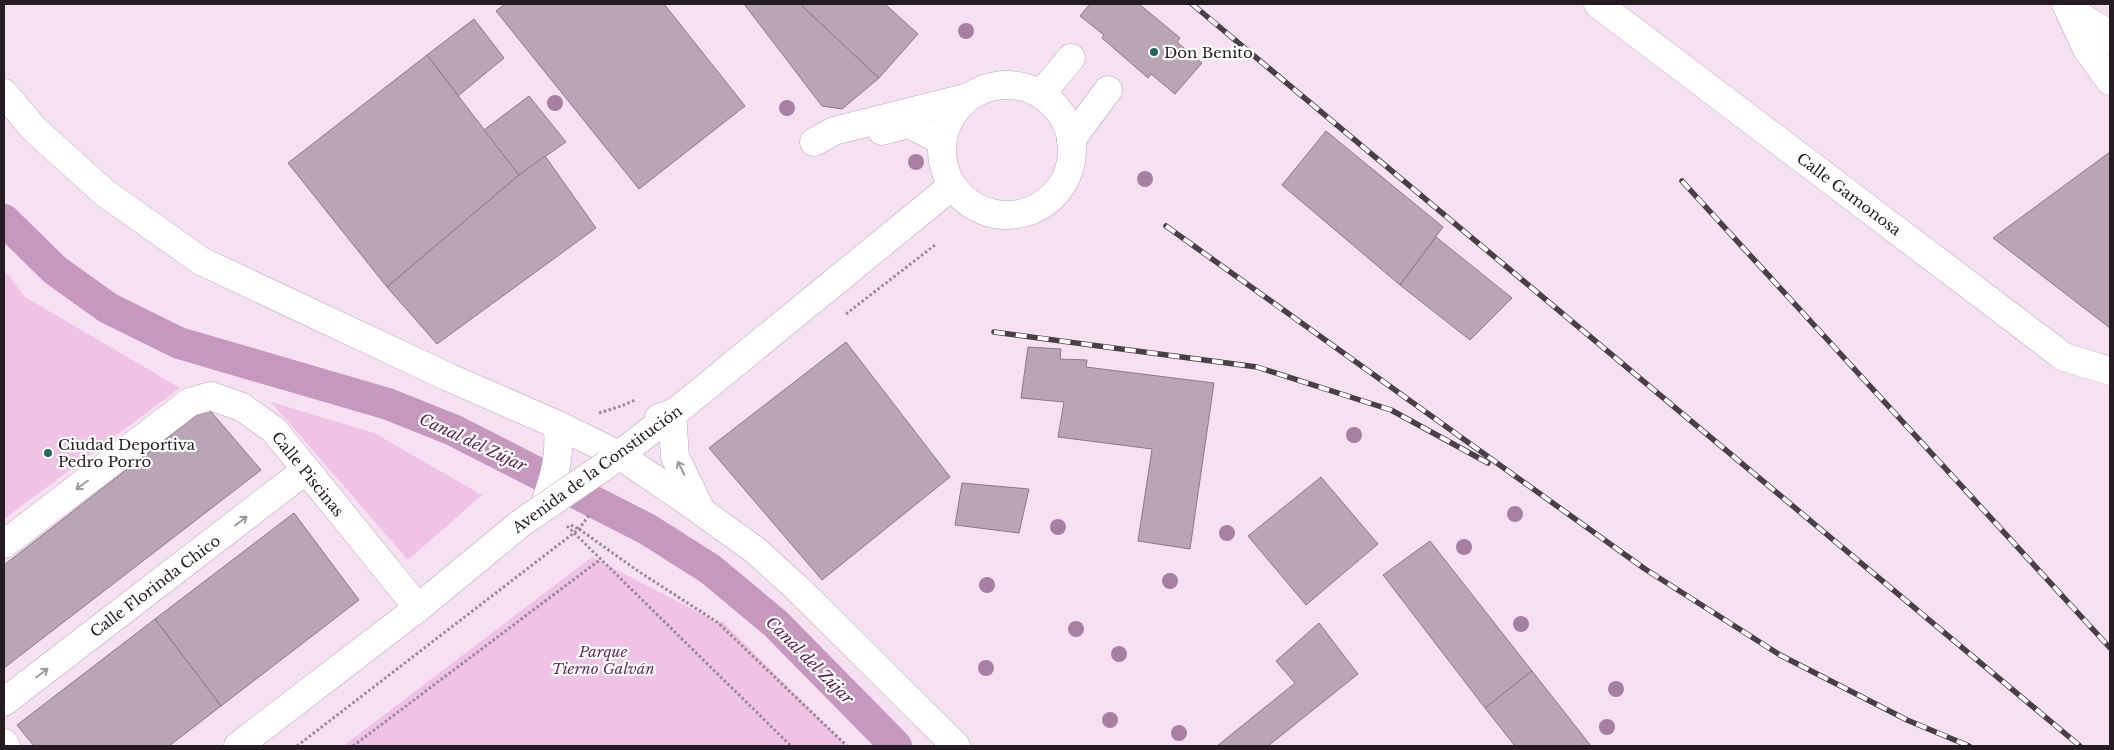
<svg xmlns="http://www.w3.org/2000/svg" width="2114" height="750" font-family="'Libre Baskerville',serif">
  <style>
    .green { fill: #efc2e6 }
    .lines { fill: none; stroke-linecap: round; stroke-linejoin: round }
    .canal { stroke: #c798be; stroke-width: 32 }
    .building { fill: #b9a5b5; stroke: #8c7988 }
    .minor-casing { stroke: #baa6b6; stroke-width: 29 }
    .path { stroke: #988995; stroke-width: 3; stroke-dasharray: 2.5 2.5; stroke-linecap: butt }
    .minor { stroke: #fff; stroke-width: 28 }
    .rail-casing { stroke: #493f47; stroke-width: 5.5 }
    .rail { stroke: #fff; stroke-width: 4; stroke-dasharray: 11; stroke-linecap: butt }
    .minor-bridge-casing { stroke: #baa6b6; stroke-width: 29; stroke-linecap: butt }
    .path-bridge { stroke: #988995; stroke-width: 3; stroke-dasharray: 2.5 2.5; stroke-linecap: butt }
    .minor-bridge { stroke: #fff; stroke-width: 28 }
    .tree { fill: #a77fa2 }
    .oneway { stroke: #9c999c }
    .poi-dot { fill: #20685f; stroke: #fff; stroke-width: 2 }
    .labels { text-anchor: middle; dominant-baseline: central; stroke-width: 4.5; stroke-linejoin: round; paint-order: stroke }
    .poi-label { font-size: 15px; fill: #241c22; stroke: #fff; text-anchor: start }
    .street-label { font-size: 15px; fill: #241c22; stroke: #fff }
    .park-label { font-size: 15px; font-style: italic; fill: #672e60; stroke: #fff }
    .water-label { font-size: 16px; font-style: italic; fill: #5c2455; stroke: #fff }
  </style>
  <rect width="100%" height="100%" fill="#f6e1f2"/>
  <g class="green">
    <path d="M 4,270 L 25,297 L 180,388 L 4,519 Z"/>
    <path d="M 271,402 L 374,433 L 482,495 L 408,560 Z"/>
    <path d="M 592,557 L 717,622 L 723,622 L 847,746 L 343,746 Z"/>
  </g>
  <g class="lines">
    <path class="canal" d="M 4,220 L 55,270 L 108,308 L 179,343 L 388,404 L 453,430 L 647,529 L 710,569 L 775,623 L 896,746"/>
  </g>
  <g class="building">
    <path d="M 505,4 L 664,4 L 745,106 L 639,189 L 496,11 Z"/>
    <path d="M 744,4 L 800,4 L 879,78 L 842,109 L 822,106 Z"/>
    <path d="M 800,4 L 885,4 L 918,34 L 879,78 Z"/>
    <path d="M 1090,4 L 1139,4 L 1180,38 L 1177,42 L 1202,63 L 1175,94 L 1151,74 L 1148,78 L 1102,38 L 1104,35 L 1080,16 Z"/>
    <path d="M 474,19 L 504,58 L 458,96 L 427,55 Z"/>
    <path d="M 427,55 L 519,175 L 387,287 L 288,163 Z"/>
    <path d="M 529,96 L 566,142 L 519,175 L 484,130 Z"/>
    <path d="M 1326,131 L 1443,227 L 1400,285 L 1282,185 Z"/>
    <path d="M 2110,152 L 2110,328 L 1993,238 Z"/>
    <path d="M 545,156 L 596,228 L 437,344 L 387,287 L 519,175 Z"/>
    <path d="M 1436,237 L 1512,298 L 1470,340 L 1400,285 Z"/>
    <path d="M 846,342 L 950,477 L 822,580 L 709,448 Z"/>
    <path d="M 1028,347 L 1061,349 L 1060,359 L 1087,360 L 1086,367 L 1214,383 L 1190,549 L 1138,541 L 1152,449 L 1058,437 L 1064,402 L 1021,398 Z"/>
    <path d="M 207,407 L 261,470 L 4,668 L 4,565 Z"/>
    <path d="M 1321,477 L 1378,544 L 1306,605 L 1248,536 Z"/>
    <path d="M 962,483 L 1029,489 L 1019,533 L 955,525 Z"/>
    <path d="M 294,513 L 359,600 L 221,706 L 155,619 Z"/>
    <path d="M 1430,541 L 1532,671 L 1485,708 L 1383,575 Z"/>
    <path d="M 155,619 L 221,706 L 169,746 L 34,746 L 17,725 Z"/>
    <path d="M 1319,623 L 1358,674 L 1268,746 L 1217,746 L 1295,683 L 1276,661 Z"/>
    <path d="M 1532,671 L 1591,746 L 1515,746 L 1485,708 Z"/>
  </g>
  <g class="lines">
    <g class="minor-casing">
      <g id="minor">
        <path d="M 1598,4 L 2064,357 L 2110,371"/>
        <path d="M 2066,4 L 2087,49 L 2110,81"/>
        <path d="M 2070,10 L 2104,31 L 2110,40"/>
        <circle cx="1007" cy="150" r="65"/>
        <path d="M 4,93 L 34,129 L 105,193 L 201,261 L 448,377 L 558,425 L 619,455 L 684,499 L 755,550 L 798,589 L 956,746"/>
        <path d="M 1041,94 L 1071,58"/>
        <path d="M 882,131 L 909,124 L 941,140"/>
        <path d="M 1071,140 L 1108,90"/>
        <path d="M 814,142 L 834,131 L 965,98"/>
        <path d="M 659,418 L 672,413 L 675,457 L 701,510"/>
        <path d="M 606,465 L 684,405 L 952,186"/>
        <path d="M 544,506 C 555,475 560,459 558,425"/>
        <path d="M 4,544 L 190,402 L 211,396 L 242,407 L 274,430 L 418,608"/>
        <path d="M 4,702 L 306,470"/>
        <path d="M 4,743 L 6,746"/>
        <path d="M 238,746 L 418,608 L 521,523"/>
      </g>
    </g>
    <g class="path">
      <path d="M 846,314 L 935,245"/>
      <path d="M 599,413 L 621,406 L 635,400"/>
      <path d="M 567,526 L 791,746"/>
      <path d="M 579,529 L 638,571 L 717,622 L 847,746"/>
      <path d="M 297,746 L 579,529 L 590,514"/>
      <path d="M 353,746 L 601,559"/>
    </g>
    <use href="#minor" class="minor"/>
    <g class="rail-casing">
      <g id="rail">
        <path d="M 1192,4 L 2080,746"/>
        <path d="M 1682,181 L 2110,648"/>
        <path d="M 1166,226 L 1645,569 L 1780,655 L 1907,720 L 1969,746"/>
        <path d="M 994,332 L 1257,367 L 1391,410 L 1488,463"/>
      </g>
    </g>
    <use href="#rail" class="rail"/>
    <g class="minor-bridge-casing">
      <path id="minor-bridge" d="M 521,523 L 606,465"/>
    </g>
    <path class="path-bridge" d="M 571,525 L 579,529"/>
    <use href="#minor-bridge" class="minor-bridge"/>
  </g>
  <g class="tree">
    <circle cx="966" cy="31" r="8"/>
    <circle cx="555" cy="103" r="8"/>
    <circle cx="787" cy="108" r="8"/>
    <circle cx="916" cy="162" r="8"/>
    <circle cx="1145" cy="179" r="8"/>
    <circle cx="1354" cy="435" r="8"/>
    <circle cx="1515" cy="514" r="8"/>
    <circle cx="1058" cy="527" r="8"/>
    <circle cx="1227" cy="533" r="8"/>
    <circle cx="1464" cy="547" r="8"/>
    <circle cx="1170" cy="581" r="8"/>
    <circle cx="987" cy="585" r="8"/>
    <circle cx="1521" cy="624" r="8"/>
    <circle cx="1076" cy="629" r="8"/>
    <circle cx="1119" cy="654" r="8"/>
    <circle cx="986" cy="668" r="8"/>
    <circle cx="1616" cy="689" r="8"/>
    <circle cx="1110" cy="720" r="8"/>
    <circle cx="1607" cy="727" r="8"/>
    <circle cx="1179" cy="733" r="8"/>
  </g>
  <defs><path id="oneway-shaft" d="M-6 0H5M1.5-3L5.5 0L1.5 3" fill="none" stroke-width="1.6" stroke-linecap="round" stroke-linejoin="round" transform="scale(1.25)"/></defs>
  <g class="oneway">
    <use href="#oneway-shaft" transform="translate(681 468) rotate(-116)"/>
    <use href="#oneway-shaft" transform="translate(82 485) rotate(143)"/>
    <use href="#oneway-shaft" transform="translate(241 521) rotate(-37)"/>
    <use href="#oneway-shaft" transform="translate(42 673) rotate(-37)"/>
  </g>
  <g class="poi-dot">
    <circle cx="1154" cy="52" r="5"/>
    <circle cx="48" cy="453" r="5"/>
  </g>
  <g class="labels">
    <g class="poi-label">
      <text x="1164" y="52">Don Benito</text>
      <text x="58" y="444">Ciudad Deportiva<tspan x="58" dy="17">Pedro Porro</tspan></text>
    </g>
    <g class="street-label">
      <text transform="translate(1849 194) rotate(37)">Calle Gamonosa</text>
      <text transform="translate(597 469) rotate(-36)">Avenida de la Constitución</text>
      <text transform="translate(308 474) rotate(51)">Calle Piscinas</text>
      <text transform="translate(155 586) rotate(-37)">Calle Florinda Chico</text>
    </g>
    <g class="park-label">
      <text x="603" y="651">Parque<tspan x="603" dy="17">Tierno Galván</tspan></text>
    </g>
    <g class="water-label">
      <text transform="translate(473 442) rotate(25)">Canal del Zújar</text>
      <text transform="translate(810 660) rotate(45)">Canal del Zújar</text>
    </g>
  </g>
  <rect width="2114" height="750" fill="none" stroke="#241c22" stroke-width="10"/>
</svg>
